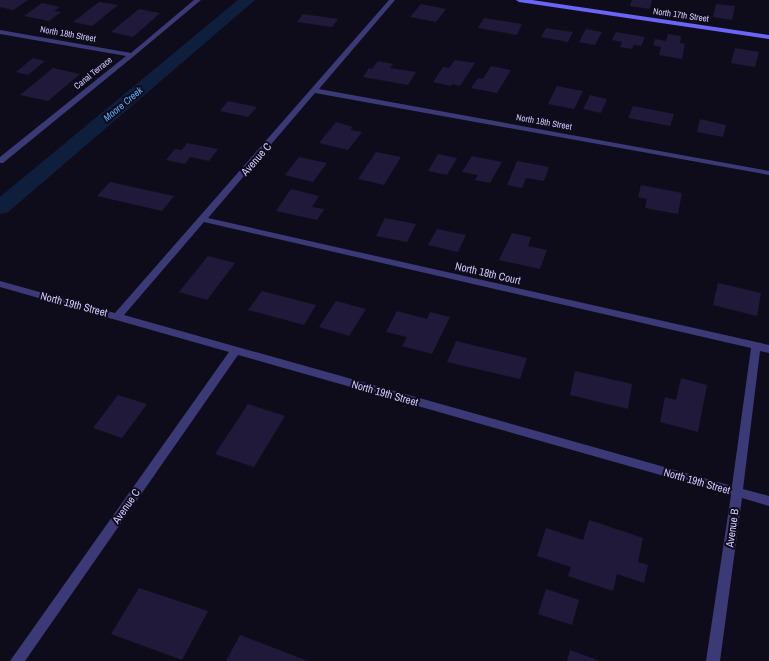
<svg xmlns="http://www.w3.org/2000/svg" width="769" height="661" font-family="'Archivo Narrow',sans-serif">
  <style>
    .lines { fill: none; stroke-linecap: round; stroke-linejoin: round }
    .canal { fill: #0e1f3d; fill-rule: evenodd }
    .building { fill: #20193a }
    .street { fill: #3c3977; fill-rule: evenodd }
    .secondary { fill: #6a65f7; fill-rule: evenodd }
    .labels { text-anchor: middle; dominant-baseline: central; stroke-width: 4; stroke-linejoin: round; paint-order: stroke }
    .far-street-label { font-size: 9px; fill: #cfc8fc; stroke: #0e0c1b }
    .far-water-label { font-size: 10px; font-style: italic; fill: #5cadf6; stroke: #0e0c1b }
    .street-label { font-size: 11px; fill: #cfc8fc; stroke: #0e0c1b }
  </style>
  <rect width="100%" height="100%" fill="#0e0c1b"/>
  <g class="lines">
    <path class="canal" d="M 238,0 L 255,0 L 7,213 L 0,214 L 0,197 Z"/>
  </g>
  <g class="building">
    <path d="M 0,0 L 28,0 L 13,10 L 0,7 Z"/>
    <path d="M 632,0 L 652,0 L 650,9 L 630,6 Z"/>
    <path d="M 99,2 L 118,5 L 92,26 L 73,22 Z"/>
    <path d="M 42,3 L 60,7 L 54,11 L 61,12 L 49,21 L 24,16 Z"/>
    <path d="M 421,4 L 446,9 L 436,22 L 410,17 Z"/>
    <path d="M 716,4 L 735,6 L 732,20 L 713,17 Z"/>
    <path d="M 139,9 L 160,13 L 133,37 L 111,32 Z"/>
    <path d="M 303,14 L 338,19 L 332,27 L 297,22 Z"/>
    <path d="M 484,18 L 522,24 L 517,35 L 478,28 Z"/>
    <path d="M 546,28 L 573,32 L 568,42 L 541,37 Z"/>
    <path d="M 586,29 L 602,32 L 595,45 L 579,42 Z"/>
    <path d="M 616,32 L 645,37 L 641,46 L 634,45 L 632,49 L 620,47 L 622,42 L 612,40 Z"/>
    <path d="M 668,34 L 681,36 L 680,43 L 685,44 L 682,59 L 659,55 L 661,47 L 653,45 L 655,39 L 666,41 Z"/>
    <path d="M 735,48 L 759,52 L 755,67 L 731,63 Z"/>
    <path d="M 33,58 L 45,61 L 28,75 L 16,72 Z"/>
    <path d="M 455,60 L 475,63 L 460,86 L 452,84 L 451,86 L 433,82 L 443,67 L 449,68 Z"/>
    <path d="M 378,61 L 393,64 L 390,68 L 416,72 L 408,85 L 363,77 L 369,68 L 372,69 Z"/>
    <path d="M 491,66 L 511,70 L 497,93 L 471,88 L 478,78 L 483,79 Z"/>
    <path d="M 53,68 L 80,74 L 48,101 L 20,95 Z"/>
    <path d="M 557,86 L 583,91 L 574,109 L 548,104 Z"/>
    <path d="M 590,95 L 607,99 L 601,113 L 583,109 Z"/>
    <path d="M 228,101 L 257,107 L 248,117 L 220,111 Z"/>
    <path d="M 633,106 L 674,114 L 670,126 L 628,118 Z"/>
    <path d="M 700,119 L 726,125 L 723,137 L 697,132 Z"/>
    <path d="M 336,122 L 353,127 L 350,130 L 362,132 L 348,150 L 319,143 Z"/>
    <path d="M 187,143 L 218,149 L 209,161 L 190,157 L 185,164 L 166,160 L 175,149 L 182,150 Z"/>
    <path d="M 376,152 L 401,157 L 384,185 L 358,179 Z"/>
    <path d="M 438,154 L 457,158 L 447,175 L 428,171 Z"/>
    <path d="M 472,156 L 502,162 L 490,183 L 475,180 L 478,175 L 462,172 Z"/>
    <path d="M 299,157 L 327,163 L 313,182 L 285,175 Z"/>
    <path d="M 517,161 L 549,167 L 544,181 L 526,178 L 522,188 L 507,185 Z"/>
    <path d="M 110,182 L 174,196 L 162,211 L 97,196 Z"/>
    <path d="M 641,185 L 682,193 L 678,214 L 645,208 L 647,199 L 638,197 Z"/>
    <path d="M 291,189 L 319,196 L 312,207 L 324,209 L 317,220 L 276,211 Z"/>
    <path d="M 385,218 L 416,224 L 407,242 L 376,236 Z"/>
    <path d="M 437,229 L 466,235 L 458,252 L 428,245 Z"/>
    <path d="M 512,233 L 531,237 L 528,246 L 547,250 L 540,269 L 499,260 Z"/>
    <path d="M 208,256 L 235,263 L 207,300 L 179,292 Z"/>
    <path d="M 718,283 L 761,293 L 757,316 L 713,305 Z"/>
    <path d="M 262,291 L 316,305 L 304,325 L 248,310 Z"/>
    <path d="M 336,301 L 366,309 L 349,336 L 319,327 Z"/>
    <path d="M 397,311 L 427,319 L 430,312 L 450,317 L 432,354 L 402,346 L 407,337 L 386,332 Z"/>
    <path d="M 456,341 L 527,358 L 520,379 L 447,362 Z"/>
    <path d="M 575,371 L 632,384 L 628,409 L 570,395 Z"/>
    <path d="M 681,378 L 707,385 L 698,432 L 660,422 L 665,397 L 676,400 Z"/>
    <path d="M 118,395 L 147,404 L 122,438 L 93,428 Z"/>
    <path d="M 248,404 L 285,416 L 254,467 L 215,454 Z"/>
    <path d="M 589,520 L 643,538 L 638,562 L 648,565 L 644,583 L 617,574 L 613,591 L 568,576 L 571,567 L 537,556 L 546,528 L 583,540 Z"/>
    <path d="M 139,588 L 208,611 L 182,660 L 111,634 Z"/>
    <path d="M 546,589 L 579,600 L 572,625 L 538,614 Z"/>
    <path d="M 240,635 L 308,661 L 226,661 Z"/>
    <path d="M 570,650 L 600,661 L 567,661 Z"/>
  </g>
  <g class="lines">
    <g class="street">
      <path d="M 194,0 L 201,0 L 134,56 L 3,163 L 0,163 L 0,157 L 126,56 L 0,34 L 0,30 L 131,53 Z"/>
      <path d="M 389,0 L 395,0 L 319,89 L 769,171 L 769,175 L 315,93 L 208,218 L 769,345 L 769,353 L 760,351 L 743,489 L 769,496 L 769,506 L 742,498 L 720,661 L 706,661 L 731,495 L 238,355 L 25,661 L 10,661 L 229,352 L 0,287 L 0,281 L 115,313 ZM 204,222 L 751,348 L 732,486 L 124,315 Z"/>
    </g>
    <path class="secondary" d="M 516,0 L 532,0 L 769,35 L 769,39 L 519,2 Z"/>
  </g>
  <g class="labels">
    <g class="far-street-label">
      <text transform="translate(681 15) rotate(8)">North 17th Street</text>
      <text transform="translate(68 34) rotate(10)">North 18th Street</text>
      <text transform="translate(93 73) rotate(-39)">Canal Terrace</text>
      <text transform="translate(544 122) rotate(10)">North 18th Street</text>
    </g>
    <g class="far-water-label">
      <text transform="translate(123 104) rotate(-40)">Moore Creek</text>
    </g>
    <g class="street-label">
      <text transform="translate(256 159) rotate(-49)">Avenue C</text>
      <text transform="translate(488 273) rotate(13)">North 18th Court</text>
      <text transform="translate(74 304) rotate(15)">North 19th Street</text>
      <text transform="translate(385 393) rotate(16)">North 19th Street</text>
      <text transform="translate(697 481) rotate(16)">North 19th Street</text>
      <text transform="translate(126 506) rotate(-55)">Avenue C</text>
      <text transform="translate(732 528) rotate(-82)">Avenue B</text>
    </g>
  </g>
</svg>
